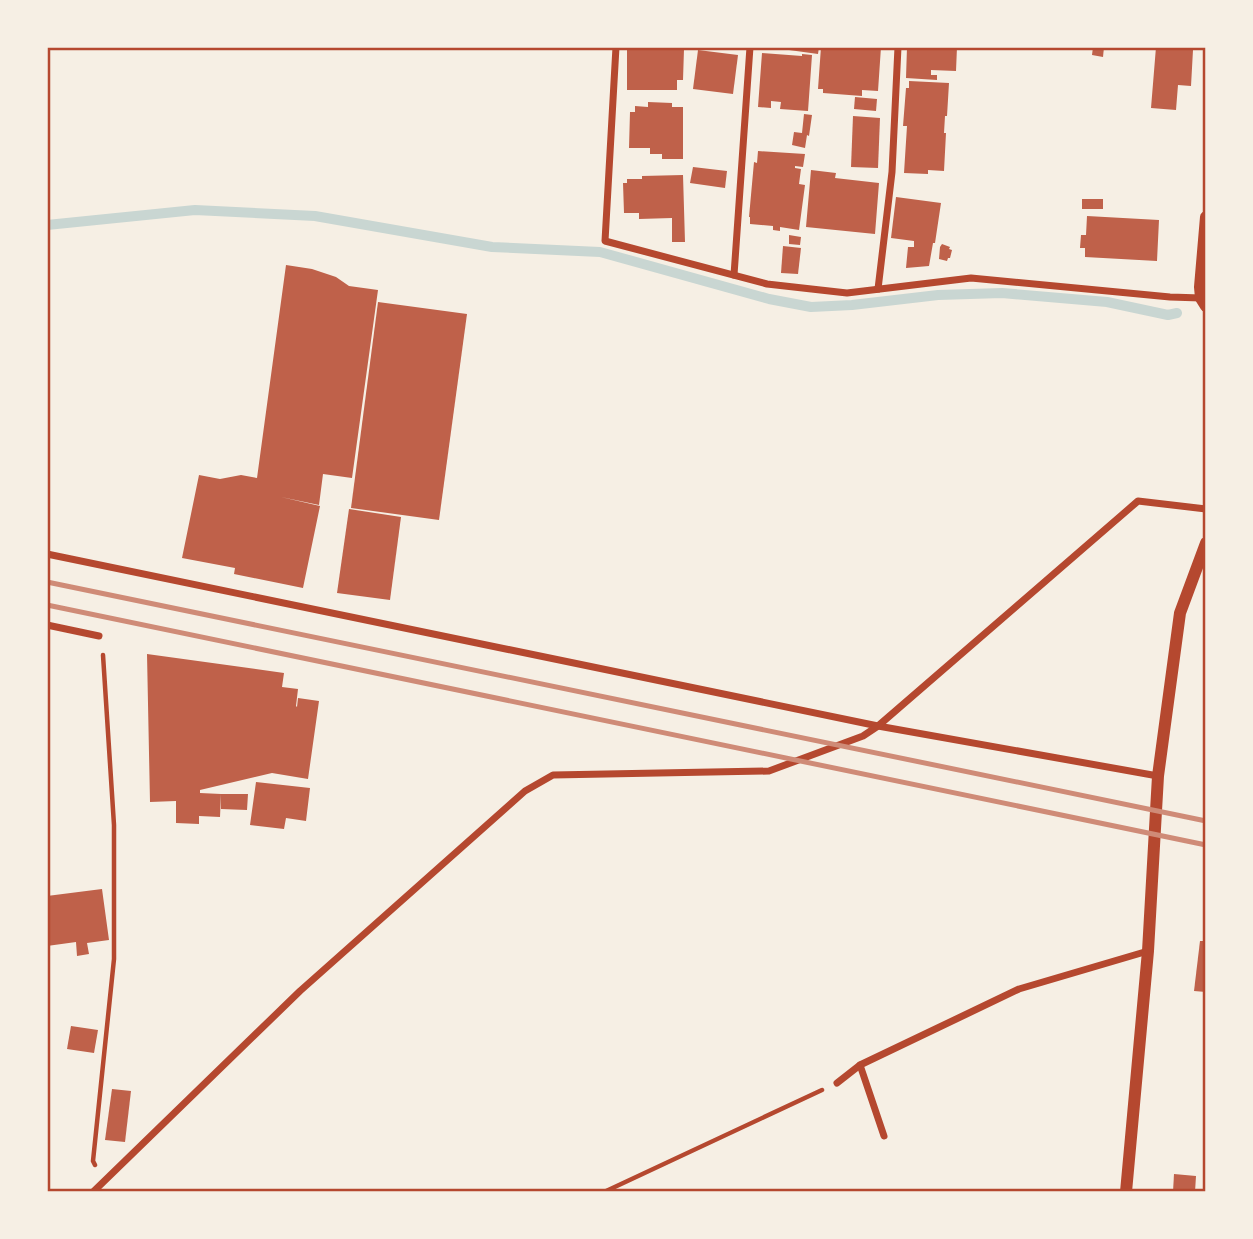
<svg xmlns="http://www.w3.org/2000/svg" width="1253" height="1239" font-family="'Fira Sans Condensed',sans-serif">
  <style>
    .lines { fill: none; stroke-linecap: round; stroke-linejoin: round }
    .stream { stroke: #c9d6d2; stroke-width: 10 }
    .building { fill: #bf614a }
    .path { stroke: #b5482f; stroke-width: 4.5 }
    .minor { stroke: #b5482f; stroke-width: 7 }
    .tertiary { stroke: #b5482f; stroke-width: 12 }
    .rail { stroke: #cf8b77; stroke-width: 5 }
    .neatline { fill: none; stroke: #b5482f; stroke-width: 2.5 }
  </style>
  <rect width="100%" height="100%" fill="#f6efe4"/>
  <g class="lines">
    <path class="stream" d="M 47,225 L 195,210 L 315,216 L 492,247 L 600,252 L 769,299 L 811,307 L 852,305 L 938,295 L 1002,293 L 1107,302 L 1168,315 L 1177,313"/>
  </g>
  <g class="building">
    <path d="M 627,47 L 684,49 L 683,80 L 677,80 L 677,90 L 627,90 Z"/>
    <path d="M 781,47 L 819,47 L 818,54 L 789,50 Z"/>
    <path d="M 821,47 L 881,47 L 878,91 L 862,90 L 862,96 L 823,93 L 823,89 L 818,89 Z"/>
    <path d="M 907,47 L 957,47 L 956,71 L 931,70 L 931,75 L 937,75 L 937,80 L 906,78 Z"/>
    <path d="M 1093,47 L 1104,47 L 1103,57 L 1092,55 Z"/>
    <path d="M 1156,47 L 1193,50 L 1191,86 L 1178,85 L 1176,110 L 1151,108 Z"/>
    <path d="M 698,50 L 738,55 L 733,94 L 693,89 Z"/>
    <path d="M 762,53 L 802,56 L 802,54 L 812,55 L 808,111 L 780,109 L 781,102 L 771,101 L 771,108 L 758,107 Z"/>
    <path d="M 909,81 L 949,83 L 947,116 L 945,116 L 944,133 L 946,133 L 944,171 L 928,170 L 928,174 L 904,173 L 907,126 L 903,126 L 906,88 L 909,88 Z"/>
    <path d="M 855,97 L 877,99 L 876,111 L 854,109 Z"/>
    <path d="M 648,102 L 672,103 L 672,107 L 683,107 L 683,159 L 662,159 L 662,154 L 650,154 L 650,148 L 629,148 L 630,112 L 635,112 L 635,106 L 648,107 Z"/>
    <path d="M 804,114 L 812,115 L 809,136 L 807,135 L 805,148 L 792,145 L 794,132 L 802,133 Z"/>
    <path d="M 853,116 L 880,118 L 878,168 L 851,167 Z"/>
    <path d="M 758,151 L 805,154 L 803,167 L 795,166 L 795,168 L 801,169 L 799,184 L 805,185 L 799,230 L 780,227 L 780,231 L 773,230 L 773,226 L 750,224 L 750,217 L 749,217 L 754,162 L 757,163 Z"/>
    <path d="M 693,167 L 727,171 L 725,188 L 690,183 Z"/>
    <path d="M 811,170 L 836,173 L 835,178 L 879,183 L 875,234 L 806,227 Z"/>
    <path d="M 683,175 L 685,242 L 672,242 L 672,218 L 639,219 L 639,213 L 624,213 L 623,183 L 627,183 L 627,179 L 642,179 L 642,176 Z"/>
    <path d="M 896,197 L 941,203 L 935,243 L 933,243 L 929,266 L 906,268 L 908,247 L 914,247 L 914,241 L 891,238 Z"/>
    <rect x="1082" y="199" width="21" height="10"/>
    <path d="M 1087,216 L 1159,220 L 1157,261 L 1085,257 L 1085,248 L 1080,248 L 1081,235 L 1086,235 Z"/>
    <path d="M 789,235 L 801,237 L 800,245 L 789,244 Z"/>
    <path d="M 942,244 L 950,247 L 949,249 L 952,250 L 950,258 L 948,258 L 947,261 L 939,259 L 940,247 Z"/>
    <path d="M 783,246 L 801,248 L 798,274 L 781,273 Z"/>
    <path d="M 286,265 L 312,269 L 336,277 L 349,286 L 378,290 L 352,478 L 323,474 L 319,505 L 281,497 L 320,506 L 303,588 L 234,574 L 235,568 L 182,558 L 199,475 L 220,479 L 241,475 L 257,478 Z"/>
    <path d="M 378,302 L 467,314 L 439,520 L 351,508 Z"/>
    <path d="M 349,509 L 401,517 L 390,600 L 337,593 Z"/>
    <path d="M 147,654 L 284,673 L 282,687 L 298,689 L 296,706 L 297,707 L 298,698 L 319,701 L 308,779 L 272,773 L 200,790 L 200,793 L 221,794 L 220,817 L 199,816 L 199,824 L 176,823 L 176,801 L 150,802 Z"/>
    <path d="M 256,782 L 310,788 L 306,821 L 286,818 L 284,829 L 250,825 Z"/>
    <path d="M 221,794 L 248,794 L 247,810 L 221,809 Z"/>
    <path d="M 102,889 L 109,940 L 87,943 L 89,954 L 77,956 L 76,942 L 47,946 L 47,896 Z"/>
    <path d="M 1200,941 L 1206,941 L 1206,992 L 1194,991 Z"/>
    <path d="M 71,1026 L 98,1030 L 94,1053 L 67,1049 Z"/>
    <path d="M 112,1089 L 131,1091 L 125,1142 L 105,1140 Z"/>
    <path d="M 1174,1174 L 1196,1176 L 1195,1192 L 1173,1192 Z"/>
  </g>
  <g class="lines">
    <g class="path">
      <path d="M 95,1165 L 93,1161 L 114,959 L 114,825 L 103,655"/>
      <path d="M 604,1192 L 822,1090"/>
    </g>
    <g class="minor">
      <path d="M 616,47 L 605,241 L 767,284 L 847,293 L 971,278 L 1170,297 L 1201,298"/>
      <path d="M 734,275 L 750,47"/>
      <path d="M 878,289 L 892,172 L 898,47"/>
      <path d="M 47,554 L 878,726 L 1158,776"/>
      <path d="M 47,625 L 99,636"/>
      <path d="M 860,1065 L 884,1136"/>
      <path d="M 837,1083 L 860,1065 L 1019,989 L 1148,951"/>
      <path d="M 93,1192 L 300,991 L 525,791 L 553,775 L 769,771 L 863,736 L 878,726 L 1138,501 L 1206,509"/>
    </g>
    <g class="tertiary">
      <path d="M 1206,217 L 1200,287 L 1201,298 L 1206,306"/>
      <path d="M 1126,1192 L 1148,951 L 1158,776 L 1180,613 L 1206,543"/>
    </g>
    <g class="rail">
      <path d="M 47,582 L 1206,821"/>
      <path d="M 47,605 L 1206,845"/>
    </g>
  </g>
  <rect width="1253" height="1239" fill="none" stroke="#f6efe4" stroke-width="98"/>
  <rect x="49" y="49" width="1155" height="1141" class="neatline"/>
</svg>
